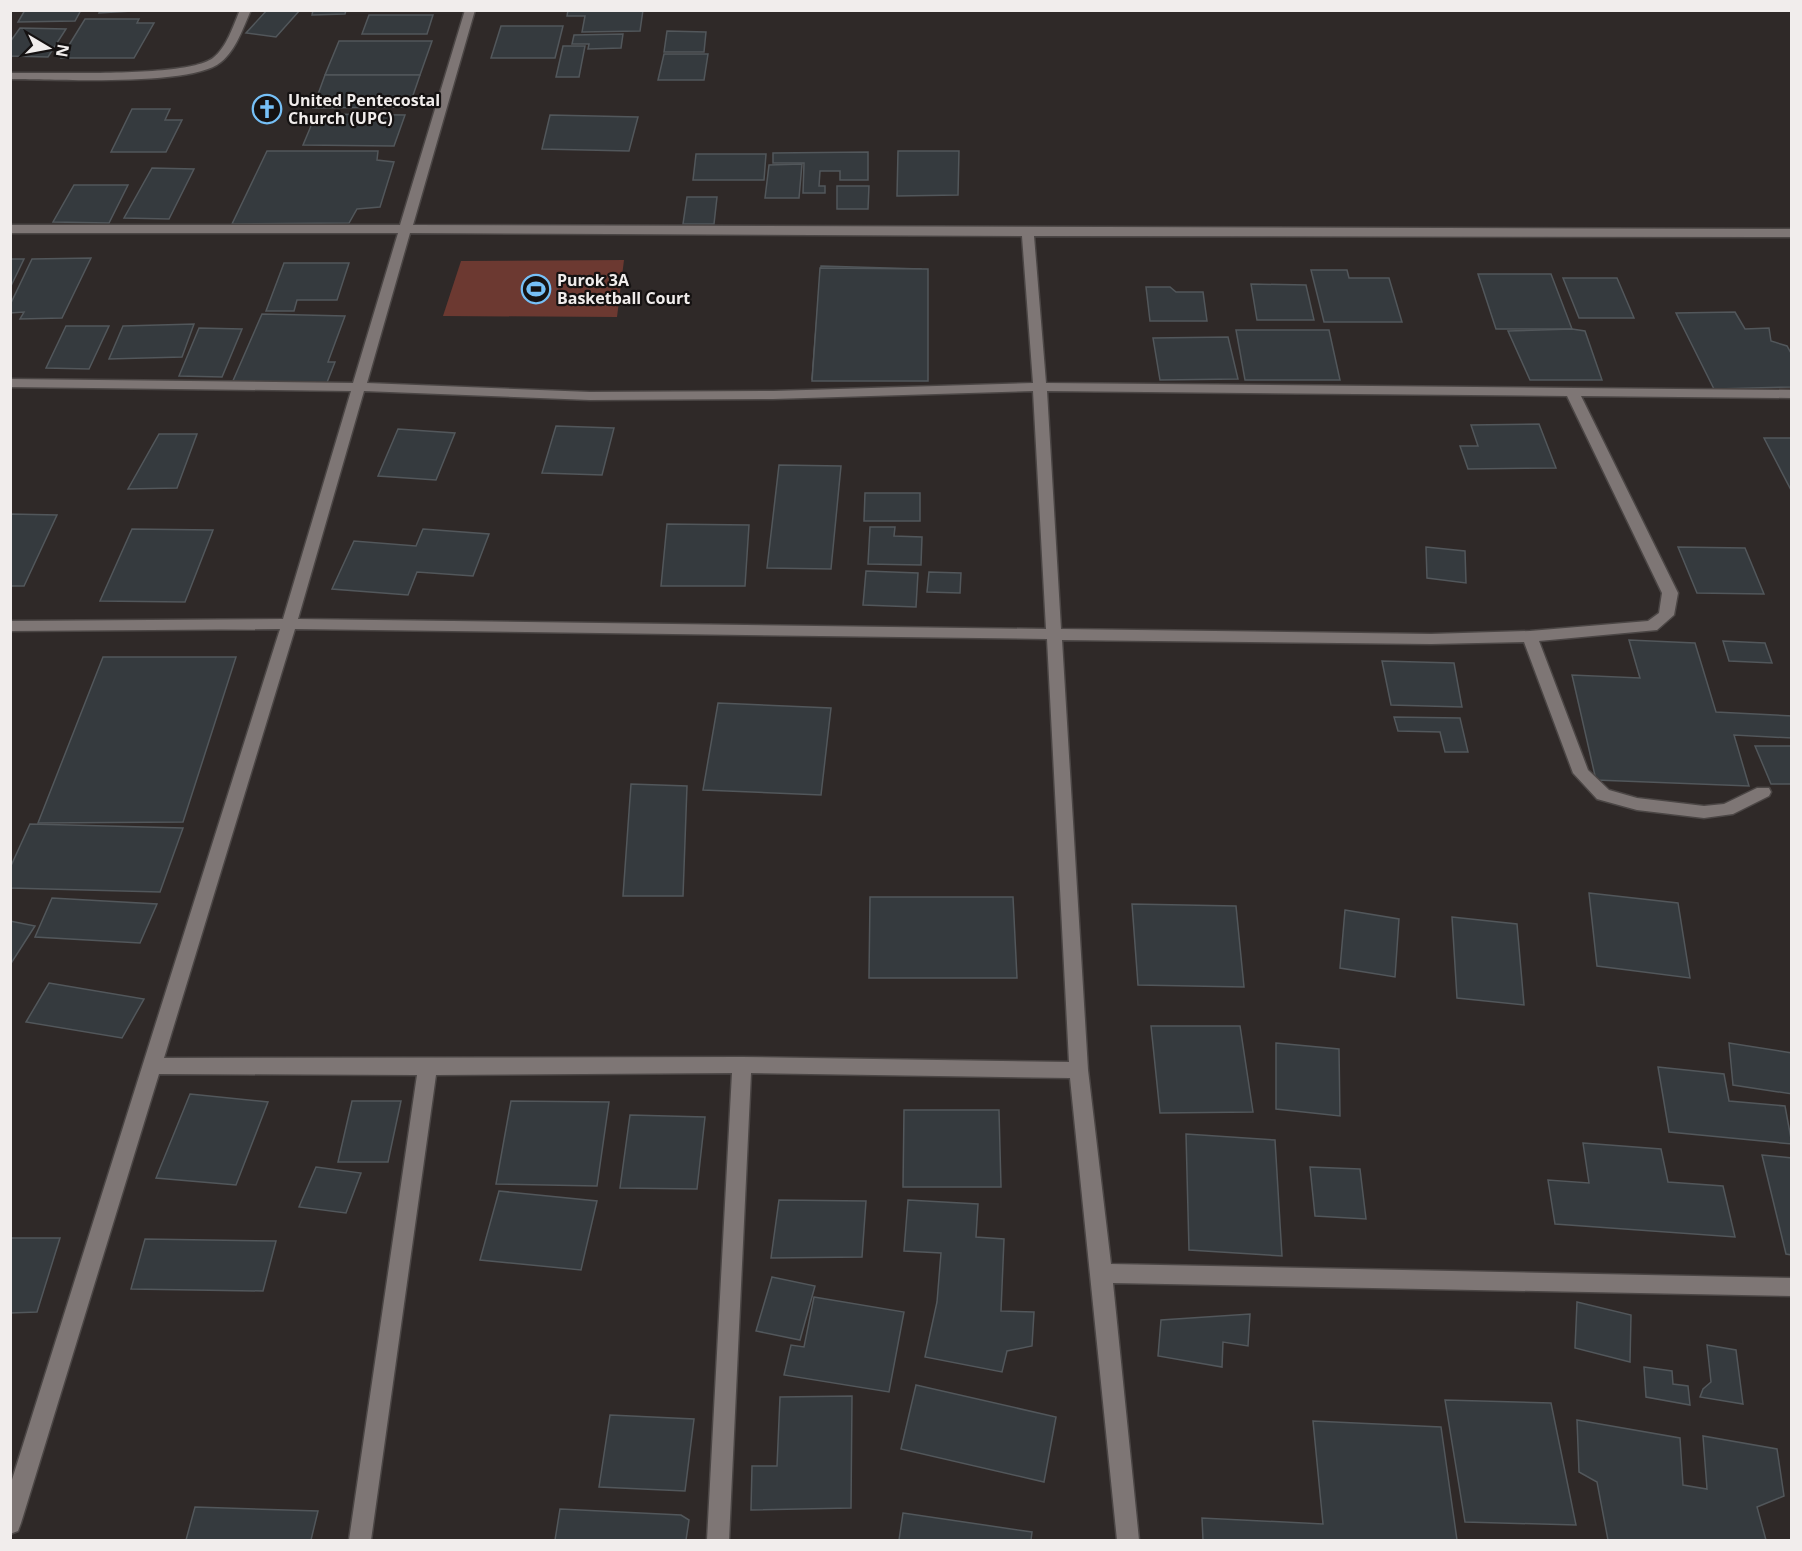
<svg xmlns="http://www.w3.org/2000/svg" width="1802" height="1551" font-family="'Open Sans',sans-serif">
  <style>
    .green { fill: #6c3931 }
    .building { fill: #353a3e; stroke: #52575b; stroke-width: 1.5 }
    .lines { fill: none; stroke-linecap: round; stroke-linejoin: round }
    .minor-casing { stroke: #4b4645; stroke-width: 3 }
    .minor { fill: #7e7675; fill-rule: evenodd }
    .labels { text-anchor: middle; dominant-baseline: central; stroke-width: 4.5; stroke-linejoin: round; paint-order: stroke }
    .far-poi-label { font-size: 16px; font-weight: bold; fill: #f1edec; stroke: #151212; text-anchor: start }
  </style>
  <rect width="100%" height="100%" fill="#2f2928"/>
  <path class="green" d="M 624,260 L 617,317 L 443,316 L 461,261 Z"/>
  <g class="building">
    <path d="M 25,10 L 81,10 L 75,21 L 18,22 Z"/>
    <path d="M 100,10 L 150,10 L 99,13 Z"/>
    <path d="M 267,10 L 300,10 L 276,37 L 246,33 Z"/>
    <path d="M 313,10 L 346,10 L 345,14 L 312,15 Z"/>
    <path d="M 568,10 L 643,10 L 640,31 L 582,32 L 585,16 L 567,16 Z"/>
    <path d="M 369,15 L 433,15 L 427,34 L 362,34 Z"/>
    <path d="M 85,19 L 139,19 L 137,23 L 154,23 L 134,58 L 61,58 Z"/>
    <path d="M 501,26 L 563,26 L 555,58 L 491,58 Z"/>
    <path d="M 20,28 L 66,29 L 48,57 L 10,56 L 10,42 Z"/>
    <path d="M 667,31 L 706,32 L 704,52 L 664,52 Z"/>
    <path d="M 623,34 L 621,48 L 588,49 L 589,44 L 572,44 L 574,35 Z"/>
    <path d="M 339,41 L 432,41 L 420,75 L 325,75 Z"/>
    <path d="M 563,46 L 585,46 L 579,77 L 556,77 Z"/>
    <path d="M 664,54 L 708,54 L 704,80 L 658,80 Z"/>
    <path d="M 325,75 L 420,75 L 409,107 L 313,108 Z"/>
    <path d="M 132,109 L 170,109 L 165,120 L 182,120 L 166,152 L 111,152 Z"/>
    <path d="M 316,114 L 405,115 L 394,146 L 303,145 Z"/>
    <path d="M 550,115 L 638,117 L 629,151 L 542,149 Z"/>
    <path d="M 267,151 L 378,151 L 377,160 L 394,162 L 380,207 L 357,209 L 349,223 L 232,224 Z"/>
    <path d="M 898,151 L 959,151 L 958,195 L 897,196 Z"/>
    <path d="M 868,152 L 868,180 L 840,180 L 840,171 L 820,171 L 819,186 L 825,186 L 825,193 L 803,193 L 804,163 L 773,163 L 773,153 Z"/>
    <path d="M 696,154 L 766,154 L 764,180 L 693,180 Z"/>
    <path d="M 802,164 L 799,198 L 765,198 L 769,165 Z"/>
    <path d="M 152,168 L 194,169 L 169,219 L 124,218 Z"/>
    <path d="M 74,185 L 128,185 L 109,223 L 53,222 Z"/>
    <path d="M 837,186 L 869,186 L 868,209 L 837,209 Z"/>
    <path d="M 687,197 L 717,197 L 714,224 L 683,224 Z"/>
    <path d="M 91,258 L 62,318 L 20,319 L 24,312 L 10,313 L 10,305 L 32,259 Z"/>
    <path d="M 10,259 L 24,259 L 10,288 Z"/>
    <path d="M 284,263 L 349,263 L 337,300 L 297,300 L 294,311 L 266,311 Z"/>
    <path d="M 821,266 L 921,269 L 918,379 L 812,379 Z"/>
    <path d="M 820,268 L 928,269 L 928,381 L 812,381 Z"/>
    <path d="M 1311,270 L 1347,270 L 1349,278 L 1389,278 L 1402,322 L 1324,322 Z"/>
    <path d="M 1478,274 L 1551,274 L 1572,329 L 1496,329 Z"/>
    <path d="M 1563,278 L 1617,278 L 1634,318 L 1579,318 Z"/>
    <path d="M 1251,284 L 1306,285 L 1314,320 L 1257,320 Z"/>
    <path d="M 1146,287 L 1170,287 L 1176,292 L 1203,292 L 1207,321 L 1150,321 Z"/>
    <path d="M 1735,312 L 1745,329 L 1769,328 L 1771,341 L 1787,346 L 1792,355 L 1792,387 L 1714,389 L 1676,313 Z"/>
    <path d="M 262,314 L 345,316 L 328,362 L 335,362 L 326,385 L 232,383 Z"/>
    <path d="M 194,324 L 182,357 L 109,359 L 123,326 Z"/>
    <path d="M 66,326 L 109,326 L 89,369 L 46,368 Z"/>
    <path d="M 199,328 L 242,329 L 222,377 L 179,376 Z"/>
    <path d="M 1572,329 L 1585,331 L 1602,380 L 1530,380 L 1508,331 Z"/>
    <path d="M 1236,330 L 1329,330 L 1340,380 L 1245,380 Z"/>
    <path d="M 1228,337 L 1238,379 L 1160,380 L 1153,338 Z"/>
    <path d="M 1539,424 L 1556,468 L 1468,469 L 1460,446 L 1478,446 L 1471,425 Z"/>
    <path d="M 556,426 L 614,428 L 602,475 L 542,473 Z"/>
    <path d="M 398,429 L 455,433 L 436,480 L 378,476 Z"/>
    <path d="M 159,434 L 197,434 L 177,488 L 128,489 Z"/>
    <path d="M 1764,438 L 1792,438 L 1792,492 Z"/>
    <path d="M 779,465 L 841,466 L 831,569 L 767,568 Z"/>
    <path d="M 865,493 L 920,493 L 920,521 L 864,521 Z"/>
    <path d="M 10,514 L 57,515 L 24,586 L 10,586 Z"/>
    <path d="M 667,524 L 749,525 L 745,586 L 661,586 Z"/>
    <path d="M 870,527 L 895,527 L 894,536 L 922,537 L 921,565 L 868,564 Z"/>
    <path d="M 132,529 L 213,530 L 185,602 L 100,601 Z"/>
    <path d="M 423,529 L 489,534 L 473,576 L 417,572 L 408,595 L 332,589 L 354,541 L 416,546 Z"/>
    <path d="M 1426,547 L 1465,551 L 1466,583 L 1427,578 Z"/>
    <path d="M 1678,547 L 1745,548 L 1764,594 L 1697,593 Z"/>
    <path d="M 866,571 L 918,573 L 916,607 L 863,605 Z"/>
    <path d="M 929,572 L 961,573 L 960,593 L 927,592 Z"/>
    <path d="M 1629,640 L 1695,643 L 1716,712 L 1792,716 L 1792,738 L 1734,735 L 1749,786 L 1596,780 L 1572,675 L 1640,678 Z"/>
    <path d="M 1723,641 L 1765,643 L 1772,663 L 1729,661 Z"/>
    <path d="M 103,657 L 236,657 L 183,822 L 38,823 Z"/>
    <path d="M 1382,661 L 1454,663 L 1462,707 L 1391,705 Z"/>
    <path d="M 718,703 L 831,708 L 821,795 L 703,790 Z"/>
    <path d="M 1394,717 L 1460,718 L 1468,752 L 1445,752 L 1440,732 L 1398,731 Z"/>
    <path d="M 1755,746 L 1792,746 L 1792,784 L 1771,784 Z"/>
    <path d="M 631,784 L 687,786 L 683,896 L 623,896 Z"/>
    <path d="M 30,824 L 183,828 L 160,892 L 10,888 L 10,868 Z"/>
    <path d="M 1589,893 L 1678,903 L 1690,978 L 1597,966 Z"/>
    <path d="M 870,897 L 1013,897 L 1017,978 L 869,978 Z"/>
    <path d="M 52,898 L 157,904 L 140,943 L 35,937 Z"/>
    <path d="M 1132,904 L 1236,906 L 1244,987 L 1138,985 Z"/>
    <path d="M 1345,910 L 1399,919 L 1395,977 L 1340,968 Z"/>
    <path d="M 1452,917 L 1517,924 L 1524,1005 L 1457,998 Z"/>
    <path d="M 10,921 L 35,926 L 10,965 Z"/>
    <path d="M 49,983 L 144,999 L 122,1038 L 26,1022 Z"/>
    <path d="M 1151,1026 L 1240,1026 L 1253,1112 L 1160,1113 Z"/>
    <path d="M 1276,1043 L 1339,1049 L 1340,1116 L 1276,1109 Z"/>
    <path d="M 1729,1043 L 1792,1053 L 1792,1094 L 1733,1085 Z"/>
    <path d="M 1658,1067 L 1724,1074 L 1729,1101 L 1785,1106 L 1792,1144 L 1669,1132 Z"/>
    <path d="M 190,1094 L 268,1102 L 236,1185 L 156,1178 Z"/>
    <path d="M 352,1101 L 401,1101 L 388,1162 L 338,1162 Z"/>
    <path d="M 511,1101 L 609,1102 L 597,1186 L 496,1184 Z"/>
    <path d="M 904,1110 L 999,1110 L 1001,1187 L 903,1187 Z"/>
    <path d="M 630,1115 L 705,1117 L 697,1189 L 620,1188 Z"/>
    <path d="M 1186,1134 L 1275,1140 L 1282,1256 L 1189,1250 Z"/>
    <path d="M 1583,1143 L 1661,1149 L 1668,1182 L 1723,1186 L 1735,1237 L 1555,1224 L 1548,1180 L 1589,1183 Z"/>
    <path d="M 1762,1155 L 1792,1158 L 1792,1255 L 1786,1254 Z"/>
    <path d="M 316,1167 L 361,1173 L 346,1213 L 299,1207 Z"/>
    <path d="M 1310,1167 L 1360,1169 L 1366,1219 L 1315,1216 Z"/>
    <path d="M 499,1191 L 597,1201 L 581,1270 L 480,1260 Z"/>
    <path d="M 779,1200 L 866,1201 L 862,1257 L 771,1258 Z"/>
    <path d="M 908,1200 L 978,1204 L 976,1237 L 1004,1239 L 1001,1311 L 1034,1312 L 1032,1346 L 1007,1351 L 1002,1372 L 925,1357 L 937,1302 L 941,1253 L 904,1251 Z"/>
    <path d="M 10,1238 L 60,1238 L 37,1312 L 10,1313 Z"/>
    <path d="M 145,1239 L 276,1241 L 263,1291 L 131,1289 Z"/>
    <path d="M 772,1277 L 815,1286 L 800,1340 L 756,1331 Z"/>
    <path d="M 814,1297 L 904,1312 L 889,1392 L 784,1375 L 791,1345 L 804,1347 Z"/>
    <path d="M 1577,1302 L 1631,1315 L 1630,1362 L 1575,1348 Z"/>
    <path d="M 1250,1314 L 1248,1346 L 1223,1342 L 1222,1367 L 1158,1356 L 1161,1320 Z"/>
    <path d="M 1707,1345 L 1736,1350 L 1743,1404 L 1700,1397 L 1703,1389 L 1711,1382 Z"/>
    <path d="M 1644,1367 L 1672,1371 L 1673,1384 L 1688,1386 L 1690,1405 L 1646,1397 Z"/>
    <path d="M 916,1385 L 1056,1417 L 1044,1482 L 901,1449 Z"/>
    <path d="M 852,1396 L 851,1508 L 751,1510 L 752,1466 L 777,1466 L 780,1397 Z"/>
    <path d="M 1445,1400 L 1551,1403 L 1576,1525 L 1465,1522 Z"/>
    <path d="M 610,1415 L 694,1419 L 685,1491 L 599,1487 Z"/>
    <path d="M 1577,1420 L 1680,1438 L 1683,1485 L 1707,1489 L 1703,1436 L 1777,1449 L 1784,1496 L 1757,1507 L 1766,1540 L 1608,1540 L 1597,1482 L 1579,1472 Z"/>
    <path d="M 1313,1421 L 1441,1427 L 1457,1540 L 1203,1540 L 1202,1518 L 1323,1524 Z"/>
    <path d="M 195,1507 L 318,1511 L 311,1540 L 186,1540 Z"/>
    <path d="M 560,1509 L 681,1515 L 689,1520 L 686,1540 L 555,1540 Z"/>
    <path d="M 903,1513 L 1032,1532 L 1031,1540 L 899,1540 Z"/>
  </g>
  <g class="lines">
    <g class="minor-casing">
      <g id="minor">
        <path d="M 240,10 L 251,10 C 243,28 236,50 221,62 C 192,87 52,79 10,79 L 10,73 C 49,72 187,78 213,58 C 227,47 233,26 240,10 Z"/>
        <path d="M 465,10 L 475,10 L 413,225 L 1792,229 L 1792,237 L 1034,236 L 1046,383 L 1792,390 L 1792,398 L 1581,396 L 1678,593 L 1674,615 L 1657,630 L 1539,641 L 1588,770 L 1609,790 L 1637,798 L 1704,806 L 1724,804 L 1757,788 L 1769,788 L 1771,792 L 1769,796 L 1733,814 L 1704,818 L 1637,810 L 1597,799 L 1573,773 L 1524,642 L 1431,644 L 1062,640 L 1088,1070 L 1111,1264 L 1792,1278 L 1792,1296 L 1113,1283 L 1139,1540 L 1117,1540 L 1070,1078 L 751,1073 L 729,1540 L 707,1540 L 732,1073 L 436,1075 L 371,1540 L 349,1540 L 417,1075 L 159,1074 L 21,1523 L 18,1531 L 10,1534 L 10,1486 L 280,629 L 10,631 L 10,621 L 283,619 L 351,391 L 10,387 L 10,379 L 353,383 L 398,233 L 10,233 L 10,225 L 400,225 ZM 410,233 L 1022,236 L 1033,383 L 773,391 L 590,392 L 367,383 ZM 364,391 L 590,400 L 773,399 L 1033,391 L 1046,629 L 298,619 ZM 1047,391 L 1567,396 L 1662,593 L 1659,613 L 1648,621 L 1530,631 L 1431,634 L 1061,629 ZM 295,629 L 1047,639 L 1069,1062 L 742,1057 L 164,1058 Z"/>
      </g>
    </g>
    <use href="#minor" class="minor"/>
  </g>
  <defs>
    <g id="church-ring" transform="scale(1.5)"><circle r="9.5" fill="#151212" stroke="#76c0f7" stroke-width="1.5"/><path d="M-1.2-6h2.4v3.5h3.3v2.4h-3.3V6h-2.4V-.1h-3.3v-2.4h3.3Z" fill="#76c0f7"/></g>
    <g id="stadium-ring" transform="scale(1.5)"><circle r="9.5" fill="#151212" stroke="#76c0f7" stroke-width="1.5"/><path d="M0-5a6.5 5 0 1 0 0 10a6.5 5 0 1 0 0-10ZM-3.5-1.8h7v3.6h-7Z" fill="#76c0f7"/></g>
  </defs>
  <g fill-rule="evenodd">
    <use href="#church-ring" x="267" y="109"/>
    <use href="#stadium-ring" x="536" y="289"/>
  </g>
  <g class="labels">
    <g class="far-poi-label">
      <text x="288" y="100">United Pentecostal<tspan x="288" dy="18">Church (UPC)</tspan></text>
      <text x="557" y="280">Purok 3A<tspan x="557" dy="18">Basketball Court</tspan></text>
    </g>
  </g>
  <rect width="1802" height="1551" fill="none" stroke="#f1edec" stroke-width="24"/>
  <g transform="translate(48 48) rotate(100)" stroke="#151212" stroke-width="4.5" paint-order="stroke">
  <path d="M0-4.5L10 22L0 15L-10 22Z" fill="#f1edec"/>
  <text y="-9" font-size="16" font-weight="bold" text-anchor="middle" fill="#f1edec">N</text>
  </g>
</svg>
